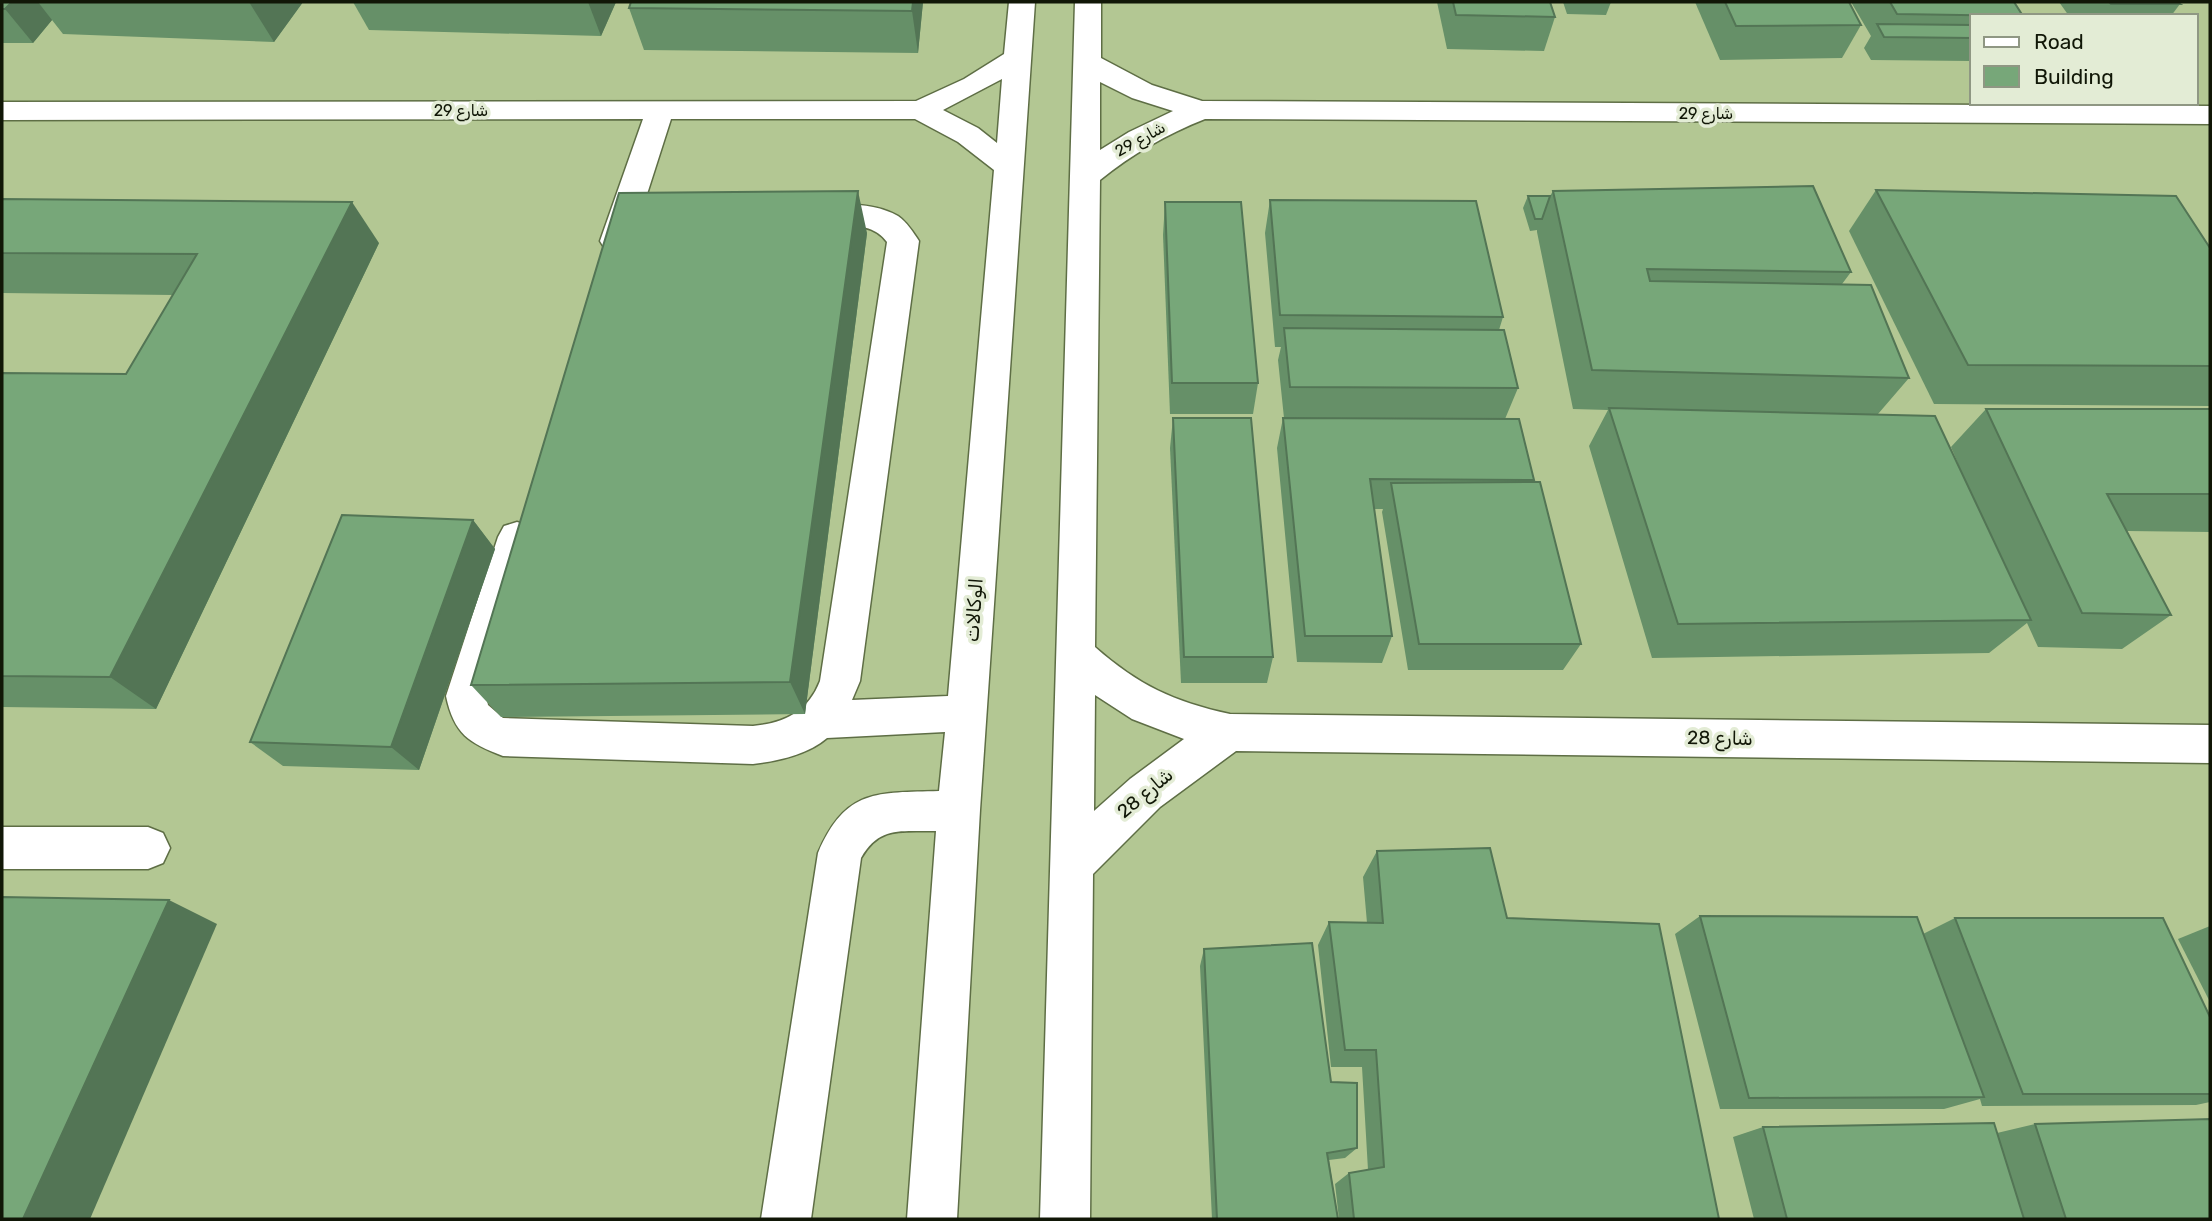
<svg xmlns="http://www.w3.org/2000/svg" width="2212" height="1221" font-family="Rubik,Cairo,sans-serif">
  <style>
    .built { fill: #b3c793; fill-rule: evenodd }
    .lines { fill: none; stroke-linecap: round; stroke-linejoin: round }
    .minor-casing { stroke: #5e6e45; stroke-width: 3 }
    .minor { fill: #fff; fill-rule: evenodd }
    .wall { fill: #669068 }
    .shaded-wall { fill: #537555 }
    .building { fill: #77a779; stroke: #537555; stroke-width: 2 }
    .labels { text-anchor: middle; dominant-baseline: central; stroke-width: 7; stroke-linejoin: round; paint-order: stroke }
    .far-street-label { font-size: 16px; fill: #111707; stroke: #e3ecd5 }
    .street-label { font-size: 19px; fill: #111707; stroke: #e3ecd5 }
  </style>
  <rect width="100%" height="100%" fill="#bdcfa3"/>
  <path class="built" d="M 2,2 L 2210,2 L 2210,1219 L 2,1219 ZM 1972,16 L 2196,16 L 2196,103 L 1972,103 Z"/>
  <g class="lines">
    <g class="minor-casing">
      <g id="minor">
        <path d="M 1009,2 L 1035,2 L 980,810 L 957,1219 L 907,1219 L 936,831 C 902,832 880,825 861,858 L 811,1219 L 761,1219 L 818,853 C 846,788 877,793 939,791 L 945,732 L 827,738 C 807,755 778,761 753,764 L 503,756 C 469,743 454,734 446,696 L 498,537 L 504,526 L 517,522 L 530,526 L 536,537 L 486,696 L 488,705 L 503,718 L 753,726 C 784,723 808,712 820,681 L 887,242 C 867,215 829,232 801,224 L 797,217 L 801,210 C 829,202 872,201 898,216 C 907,222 913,232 919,241 L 860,681 L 852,700 L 948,696 L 994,170 L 958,142 L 915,119 L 671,119 L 632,241 L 627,249 L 616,252 L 605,249 L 600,241 L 643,119 L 2,120 L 2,102 L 916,101 L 964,79 L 1004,54 ZM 1002,79 L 997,143 L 978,128 L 943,110 Z"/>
        <path d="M 1075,2 L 1101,2 L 1101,58 L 1152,85 L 1202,101 L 2210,106 L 2210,124 L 1205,119 C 1167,134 1132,154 1100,180 L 1095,647 C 1138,685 1174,702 1230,714 L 2210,725 L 2210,763 L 1236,751 L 1160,807 L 1093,874 L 1090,1219 L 1040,1219 ZM 1100,82 L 1132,98 L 1173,111 L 1129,132 L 1100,150 ZM 1095,695 L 1132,719 L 1184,739 L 1130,779 L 1094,811 Z"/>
        <path d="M 2,827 L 148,827 L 163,833 L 170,848 L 163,863 L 148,869 L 2,869 Z"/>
      </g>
    </g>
    <use href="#minor" class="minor"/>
  </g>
  <g class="wall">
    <path d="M 2,2 L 303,2 L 274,42 L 63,34 L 52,20 L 33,43 L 2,43 Z"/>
    <path d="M 353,2 L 616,2 L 601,36 L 369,30 Z"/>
    <path d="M 631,2 L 923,2 L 918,53 L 644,50 L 629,8 Z"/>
    <path d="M 1437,2 L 1550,2 L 1555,17 L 1544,51 L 1447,49 Z"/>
    <path d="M 1563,2 L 1611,2 L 1606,15 L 1567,14 Z"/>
    <path d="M 1695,2 L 1849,2 L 1861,25 L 1842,58 L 1720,60 Z"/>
    <path d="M 1851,2 L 2014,2 L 2023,16 L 1972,16 L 1972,61 L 1871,60 L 1864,48 L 1871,36 Z"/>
    <path d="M 2059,2 L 2177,2 L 2180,4 L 2171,16 L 2069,16 Z"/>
    <path d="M 1876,190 L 2210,248 L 2210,406 L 1934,404 L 1849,231 Z"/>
    <path d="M 1553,191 L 1851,272 L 1842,284 L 1909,378 L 1878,414 L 1965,480 L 1951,447 L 1986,409 L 2210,409 L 2210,532 L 2127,531 L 2171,615 L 2122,649 L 2038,647 L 2027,623 L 1989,653 L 1652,658 L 1589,446 L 1608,410 L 1573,409 L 1537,232 L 1537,230 L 1530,231 L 1523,208 L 1528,196 L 1550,196 Z"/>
    <path d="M 2,199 L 379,243 L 156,709 L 2,707 L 2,373 L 126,374 L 173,295 L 2,293 Z"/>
    <path d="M 1270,200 L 1503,317 L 1499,330 L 1518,388 L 1505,419 L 1534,480 L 1532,482 L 1581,644 L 1563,670 L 1408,670 L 1382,512 L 1383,509 L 1374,509 L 1392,636 L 1382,663 L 1297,662 L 1277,448 L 1283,418 L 1284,418 L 1278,360 L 1281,347 L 1275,347 L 1265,233 Z"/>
    <path d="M 1165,202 L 1258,383 L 1253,414 L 1170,414 L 1163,235 Z"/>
    <path d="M 867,233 L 805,714 L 501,717 L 471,685 Z"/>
    <path d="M 1173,418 L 1273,657 L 1267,683 L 1181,683 L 1170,448 Z"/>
    <path d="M 473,520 L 495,549 L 419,770 L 283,766 L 250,742 Z"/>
    <path d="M 1377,851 L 1507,918 L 1719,1219 L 1339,1219 L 1335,1184 L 1349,1173 L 1368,1170 L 1362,1067 L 1331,1067 L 1318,945 L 1329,922 L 1367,923 L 1363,877 Z"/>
    <path d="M 1700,916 L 1923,934 L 1955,918 L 2210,1017 L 2210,1102 L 2196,1105 L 1982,1106 L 1980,1099 L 1944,1109 L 1720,1109 L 1675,934 Z"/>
    <path d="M 2210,926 L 2210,1002 L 2178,939 Z"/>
    <path d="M 1204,949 L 1331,1082 L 1357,1148 L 1345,1158 L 1329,1160 L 1338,1219 L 1212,1219 L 1200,966 Z"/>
    <path d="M 2035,1124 L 2210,1219 L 1754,1219 L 1733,1137 L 1763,1127 L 1997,1133 Z"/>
  </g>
  <g class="shaded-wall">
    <path d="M 12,2 L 38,2 L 52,20 L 33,43 L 5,9 Z"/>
    <path d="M 249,2 L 303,2 L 274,42 Z"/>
    <path d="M 588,2 L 616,2 L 601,36 Z"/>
    <path d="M 913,2 L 923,2 L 918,53 L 912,11 Z"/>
    <path d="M 858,191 L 867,233 L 805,714 L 790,682 Z"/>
    <path d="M 352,202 L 379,243 L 156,709 L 110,677 Z"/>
    <path d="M 473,520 L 495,549 L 419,770 L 391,747 Z"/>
    <path d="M 169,900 L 217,924 L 90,1219 L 23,1219 Z"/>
  </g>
  <g class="building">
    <path d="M 2,2 L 12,2 L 5,9 L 2,9 Z"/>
    <path d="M 631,2 L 913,2 L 912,11 L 629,8 Z"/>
    <path d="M 1453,2 L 1550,2 L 1555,17 L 1456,15 Z"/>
    <path d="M 1725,2 L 1849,2 L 1861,25 L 1736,26 Z"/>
    <path d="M 1890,2 L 2014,2 L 2023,16 L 1897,14 Z"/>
    <path d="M 2109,2 L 2177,2 L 2180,4 L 2111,4 Z"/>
    <path d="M 1877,24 L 1972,25 L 1972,38 L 1884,37 Z"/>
    <path d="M 1813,186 L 1851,272 L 1647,269 L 1650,281 L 1871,285 L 1909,378 L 1592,370 L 1553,191 Z"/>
    <path d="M 1876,190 L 2176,196 L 2210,248 L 2210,366 L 1968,365 Z"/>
    <path d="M 858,191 L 790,682 L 471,685 L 619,193 Z"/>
    <path d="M 1528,196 L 1550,196 L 1542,219 L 1535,219 Z"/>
    <path d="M 2,199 L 352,202 L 110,677 L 2,676 L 2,373 L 126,374 L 197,254 L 2,253 Z"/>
    <path d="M 1270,200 L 1476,201 L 1503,317 L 1280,315 Z"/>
    <path d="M 1165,202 L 1241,202 L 1258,383 L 1172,383 Z"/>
    <path d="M 1284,328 L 1504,330 L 1518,388 L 1290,387 Z"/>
    <path d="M 1609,408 L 1935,416 L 2031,620 L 1678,624 Z"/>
    <path d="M 1986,409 L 2210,409 L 2210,494 L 2107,494 L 2171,615 L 2082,613 Z"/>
    <path d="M 1173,418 L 1251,418 L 1273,657 L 1184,657 Z"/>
    <path d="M 1283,418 L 1519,419 L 1534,480 L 1370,479 L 1392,636 L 1305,636 Z"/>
    <path d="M 1540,482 L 1581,644 L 1419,644 L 1391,483 Z"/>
    <path d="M 342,515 L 473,520 L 391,747 L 250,742 Z"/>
    <path d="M 1490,848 L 1507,918 L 1659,924 L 1719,1219 L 1354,1219 L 1349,1173 L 1384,1167 L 1376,1050 L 1345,1050 L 1329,922 L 1383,923 L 1377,851 Z"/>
    <path d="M 2,897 L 169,900 L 23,1219 L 2,1219 Z"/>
    <path d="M 1700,916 L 1917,917 L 1984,1097 L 1749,1098 Z"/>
    <path d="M 1955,918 L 2163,918 L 2210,1017 L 2210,1094 L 2023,1094 Z"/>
    <path d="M 1312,943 L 1331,1082 L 1357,1083 L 1357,1148 L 1327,1153 L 1338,1219 L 1217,1219 L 1204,949 Z"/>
    <path d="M 2210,1119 L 2210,1219 L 2066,1219 L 2035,1124 Z"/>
    <path d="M 1994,1123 L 2024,1219 L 1787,1219 L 1763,1127 Z"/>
  </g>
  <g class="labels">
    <g class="far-street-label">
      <text x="461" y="110">شارع 29</text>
      <text x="1706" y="113">شارع 29</text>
      <text transform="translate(1140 139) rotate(-29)">شارع 29</text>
    </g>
    <g class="street-label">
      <text transform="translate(974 610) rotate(-86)">الوكالات</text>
      <text transform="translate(1720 738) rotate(1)">شارع 28</text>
      <text transform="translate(1145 793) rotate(-40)">شارع 28</text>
    </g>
  </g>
  <rect width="2212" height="1221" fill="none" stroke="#111707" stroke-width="7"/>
  <rect x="1970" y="14" width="228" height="91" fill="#e3ecd5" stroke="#8f9783" stroke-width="2"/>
  <rect x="1984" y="37" width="35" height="10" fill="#ffffff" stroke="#8f9783" stroke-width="2"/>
  <text x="2034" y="49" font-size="21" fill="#111707">Road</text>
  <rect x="1984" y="66" width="35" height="21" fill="#77a779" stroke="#8f9783" stroke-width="2"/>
  <text x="2034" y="84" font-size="21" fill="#111707">Building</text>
</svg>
